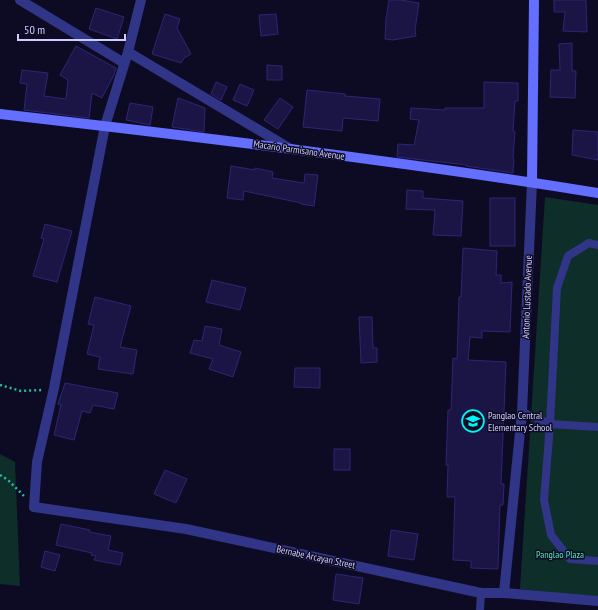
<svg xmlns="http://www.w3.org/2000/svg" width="598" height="610" font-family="'PT Sans Narrow',sans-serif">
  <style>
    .green { fill: #0e2e2a }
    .building { fill: #1b1546; stroke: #2e2574 }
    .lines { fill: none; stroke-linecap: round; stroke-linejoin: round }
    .path { stroke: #22bfa8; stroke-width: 2.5; stroke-dasharray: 2 3; stroke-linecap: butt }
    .lane { stroke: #313587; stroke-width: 8 }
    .street { stroke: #313587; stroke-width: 10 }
    .secondary { stroke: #646eff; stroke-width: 10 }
    .labels { text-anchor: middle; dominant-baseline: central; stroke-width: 3; stroke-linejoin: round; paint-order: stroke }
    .street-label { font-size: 10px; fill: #cfcdff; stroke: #0d0b23 }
    .poi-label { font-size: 10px; fill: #cfcdff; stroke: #0d0b23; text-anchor: start }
    .park-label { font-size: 10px; fill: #4debb6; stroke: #0d0b23 }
  </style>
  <rect width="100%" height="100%" fill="#0d0b23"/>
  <g class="green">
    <path d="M 545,197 L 598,205 L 598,598 L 520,589 Z"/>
    <path d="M 0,454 L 15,462 L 20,586 L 0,584 Z"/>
  </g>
  <g class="building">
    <path d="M 389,0 L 401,0 L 419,3 L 415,30 L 416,36 L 393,40 L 385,39 L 386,19 Z"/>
    <path d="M 554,0 L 586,0 L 587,32 L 563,31 L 565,12 L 554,12 Z"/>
    <path d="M 96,8 L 124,17 L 117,39 L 89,29 Z"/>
    <path d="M 165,14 L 180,19 L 177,28 L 191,54 L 184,58 L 181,63 L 152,54 Z"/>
    <path d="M 276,14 L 278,34 L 261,36 L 259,15 Z"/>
    <path d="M 572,43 L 572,71 L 576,71 L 575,98 L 550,97 L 551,70 L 560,70 L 559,44 Z"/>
    <path d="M 76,46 L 116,68 L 114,75 L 102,98 L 92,93 L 89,118 L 24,110 L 27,84 L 20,83 L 22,70 L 48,73 L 44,96 L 66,99 L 68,80 L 60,75 Z"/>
    <path d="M 267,65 L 282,66 L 282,80 L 267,80 Z"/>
    <path d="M 216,82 L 227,87 L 221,100 L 211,94 Z"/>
    <path d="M 484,82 L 518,83 L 518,101 L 515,101 L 513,131 L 515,132 L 513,158 L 514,159 L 513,173 L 466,166 L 467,165 L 397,157 L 398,144 L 414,145 L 419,120 L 410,119 L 411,108 L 445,110 L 445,108 L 484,108 Z"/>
    <path d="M 240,84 L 254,90 L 247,106 L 233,100 Z"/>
    <path d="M 307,90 L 345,94 L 345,96 L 380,99 L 378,121 L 343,118 L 342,131 L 303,127 Z"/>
    <path d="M 178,98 L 205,108 L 204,132 L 172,127 Z"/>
    <path d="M 280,98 L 293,107 L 278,129 L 264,120 Z"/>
    <path d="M 130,103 L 153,107 L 150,125 L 126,120 Z"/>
    <path d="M 573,130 L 598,132 L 598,160 L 572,155 Z"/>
    <path d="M 231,166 L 255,170 L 255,168 L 273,172 L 272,178 L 304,183 L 305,174 L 318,175 L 314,206 L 301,204 L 301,203 L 244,191 L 243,200 L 227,198 Z"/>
    <path d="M 407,190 L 423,191 L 423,198 L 463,201 L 461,236 L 433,235 L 435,210 L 406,209 Z"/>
    <rect x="490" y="198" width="25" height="48"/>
    <path d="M 45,224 L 72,231 L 57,282 L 33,276 L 44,239 L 41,238 Z"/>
    <path d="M 463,248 L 497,251 L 496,275 L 501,275 L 501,283 L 512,282 L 510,332 L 482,331 L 482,338 L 470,337 L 468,360 L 506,362 L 501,484 L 504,484 L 503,505 L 500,505 L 498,569 L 471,568 L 471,561 L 453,560 L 455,497 L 447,497 L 448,465 L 446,465 L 448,410 L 451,410 L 453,358 L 457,359 L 459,297 L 461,297 Z"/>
    <path d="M 212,280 L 246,288 L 240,310 L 206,302 Z"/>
    <path d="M 95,297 L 131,306 L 120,347 L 137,350 L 133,374 L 98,369 L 100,357 L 87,354 L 94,325 L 88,324 Z"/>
    <path d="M 359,317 L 372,317 L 373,348 L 377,348 L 377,362 L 361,363 Z"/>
    <path d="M 205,326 L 222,329 L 219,345 L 241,352 L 233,377 L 209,369 L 213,359 L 190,353 L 194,340 L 202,341 Z"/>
    <path d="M 295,368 L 320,368 L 320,388 L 294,387 Z"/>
    <path d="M 65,383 L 118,393 L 114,409 L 93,405 L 90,413 L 82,411 L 74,440 L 54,435 L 61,405 L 58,404 Z"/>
    <rect x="334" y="449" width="16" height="21"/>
    <path d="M 165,470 L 187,479 L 176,503 L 154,494 Z"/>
    <path d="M 61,524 L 90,530 L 89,532 L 111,536 L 108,550 L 123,553 L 120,565 L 94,560 L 96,556 L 91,555 L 92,553 L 56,545 Z"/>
    <path d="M 391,530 L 418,534 L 414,560 L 388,556 Z"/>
    <path d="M 45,551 L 60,555 L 55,571 L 41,567 Z"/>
    <path d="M 336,574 L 363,578 L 359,604 L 333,600 Z"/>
  </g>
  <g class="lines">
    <g class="path">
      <path d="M 0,385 L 21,391 L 42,390"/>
      <path d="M 0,475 L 8,480 L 24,496"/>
    </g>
    <g class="lane">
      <path d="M 598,245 L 589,243 L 568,256 L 557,288 L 550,424 L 544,500 L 551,535 L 570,559 L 598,561"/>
      <path d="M 522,412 L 550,424 L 598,427"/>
      <path d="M 480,610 L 481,593"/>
    </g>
    <g class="street">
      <path d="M 20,0 L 124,63"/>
      <path d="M 128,52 L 141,0"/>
      <path d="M 289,148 L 128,52 L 105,126 L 54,388 L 37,462 L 34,507 L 186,529 L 481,593 L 504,593 L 598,601"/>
      <path d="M 504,593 L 522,412 L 532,182"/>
    </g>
    <g class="secondary">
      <path d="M 0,114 C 200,137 400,161 598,193"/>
      <path d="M 532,182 L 534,0"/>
    </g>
  </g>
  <defs>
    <g id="school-ring" transform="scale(1.15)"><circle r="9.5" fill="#0d0b23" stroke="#00f5f8" stroke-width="1.5"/><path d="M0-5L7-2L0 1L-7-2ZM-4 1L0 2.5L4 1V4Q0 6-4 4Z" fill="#00f5f8"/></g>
  </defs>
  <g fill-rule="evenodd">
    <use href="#school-ring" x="473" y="421"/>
  </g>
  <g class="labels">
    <g class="street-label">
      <text transform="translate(299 150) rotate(8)">Macario Parmisano Avenue</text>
      <text transform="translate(527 297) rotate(-88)">Antonio Lustado Avenue</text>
      <text transform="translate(316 557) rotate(12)">Bernabe Arcayan Street</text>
    </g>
    <g class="poi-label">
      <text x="488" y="415">Panglao Central<tspan x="488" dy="12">Elementary School</tspan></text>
    </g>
    <g class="park-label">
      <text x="560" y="554">Panglao Plaza</text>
    </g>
  </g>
  <path d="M18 34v6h107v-6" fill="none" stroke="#cfcdff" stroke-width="2"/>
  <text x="24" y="34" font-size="12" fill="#cfcdff" stroke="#0d0b23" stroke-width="3" paint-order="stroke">50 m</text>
</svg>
